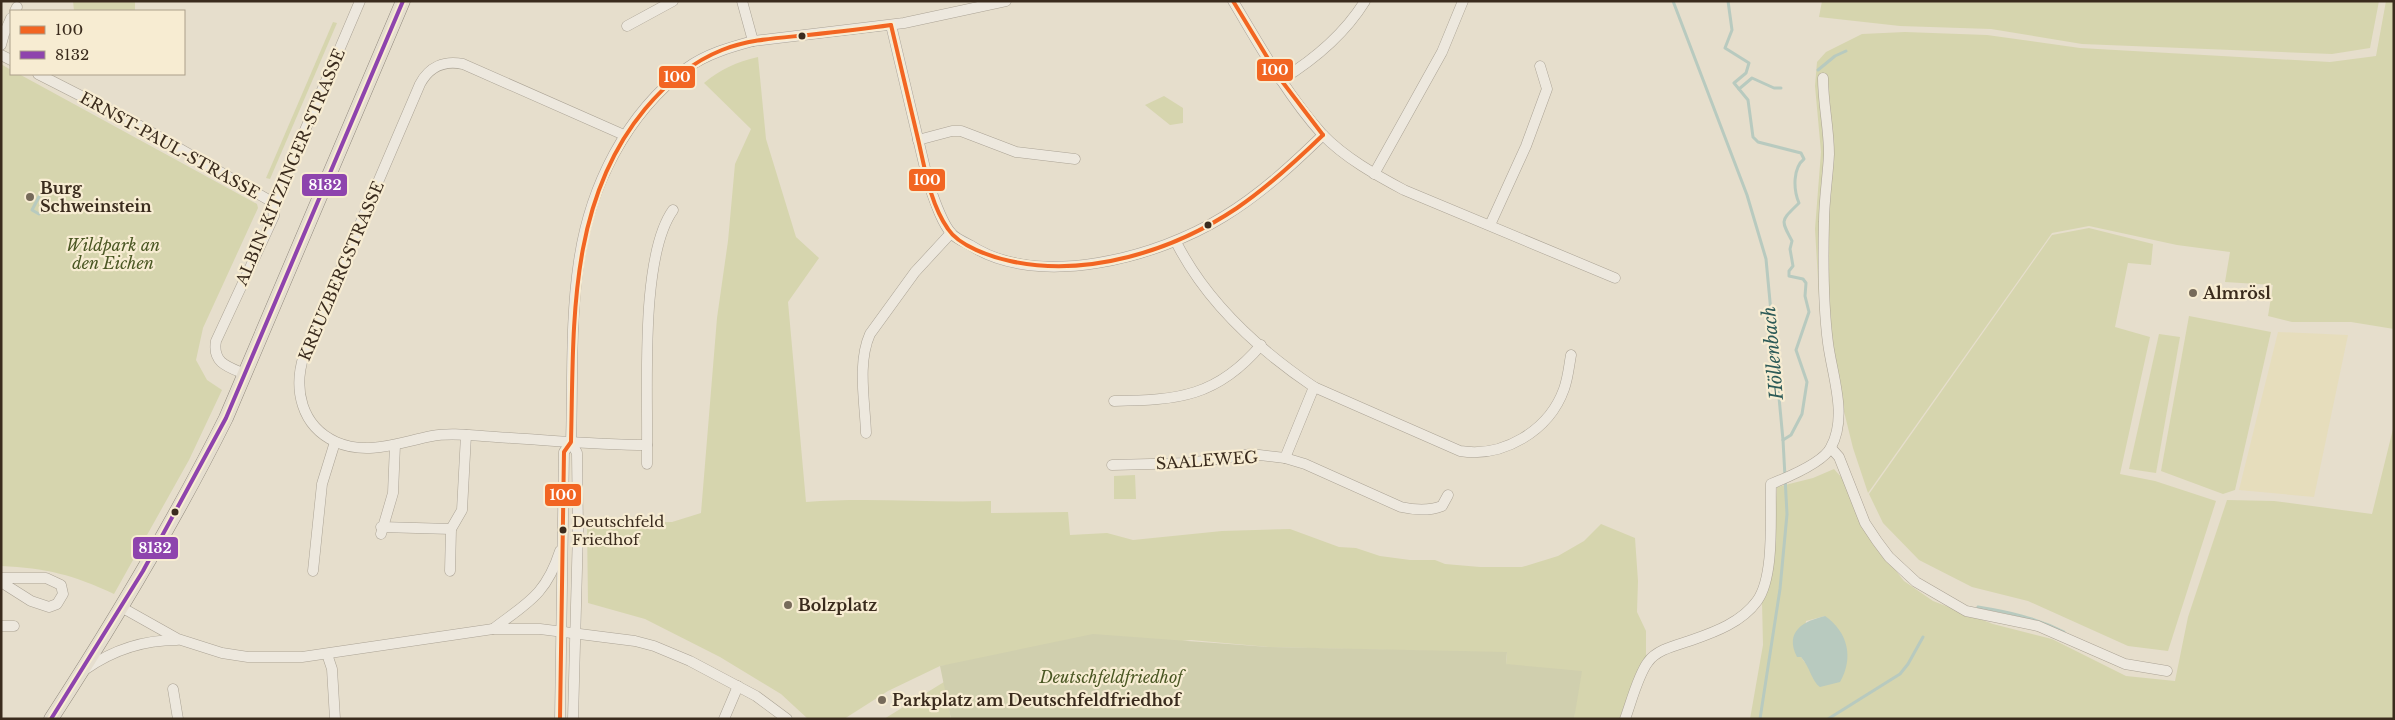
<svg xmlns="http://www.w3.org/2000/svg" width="2395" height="720" font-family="'Libre Baskerville',serif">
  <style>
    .farmland { fill: #e6ddbc }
    .green { fill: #d6d5ae; fill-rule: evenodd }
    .cemetery { fill: #d0cfae }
    .water { fill: #b8cabf }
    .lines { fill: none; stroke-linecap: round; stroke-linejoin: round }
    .stream { stroke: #b8cabf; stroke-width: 3 }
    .minor-casing { stroke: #aba395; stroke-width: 11 }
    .major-casing { stroke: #90887c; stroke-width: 15 }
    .minor { stroke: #ede8de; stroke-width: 10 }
    .major { stroke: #e5decf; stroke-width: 14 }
    .bus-1-casing { stroke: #f7ecd2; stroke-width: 8 }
    .bus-2-casing { stroke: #f7ecd2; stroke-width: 8 }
    .bus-1 { stroke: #f26522; stroke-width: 4 }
    .bus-2 { stroke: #8e44ad; stroke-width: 4 }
    .bus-dot { fill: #3a2b1d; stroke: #f7ecd2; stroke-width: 2 }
    .poi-dot { fill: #766a5a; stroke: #f7ecd2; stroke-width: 2 }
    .labels { text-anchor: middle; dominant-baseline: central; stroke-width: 4.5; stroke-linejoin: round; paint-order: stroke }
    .bus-label { font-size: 15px; fill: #3a2b1d; stroke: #f7ecd2; text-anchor: start }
    .street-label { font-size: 16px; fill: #3a2b1d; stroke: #f7ecd2 }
    .poi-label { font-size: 16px; font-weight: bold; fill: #3a2b1d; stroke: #f7ecd2; text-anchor: start }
    .park-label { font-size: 16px; font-style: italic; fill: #4a5723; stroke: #f7ecd2 }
    .water-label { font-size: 18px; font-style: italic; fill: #2c5a57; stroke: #f7ecd2 }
    .line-badge { stroke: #f7ecd2; stroke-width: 2 }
    .badge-label { font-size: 14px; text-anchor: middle; font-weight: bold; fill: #fff }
  </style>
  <rect width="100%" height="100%" fill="#e6decc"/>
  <path class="farmland" d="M 2278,332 L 2348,335 L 2314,497 L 2239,490 Z"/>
  <g class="green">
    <path d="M 73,1 L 135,1 L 135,11 L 74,11 Z"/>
    <path d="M 1822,1 L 2379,1 L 2370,48 L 2332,54 L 2082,44 L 1991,29 L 1900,26 L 1819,17 Z"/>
    <path d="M 2386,1 L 2394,1 L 2394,329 L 2351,322 L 2292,322 L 2268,316 L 2273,285 L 2225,282 L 2230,252 L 2177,245 L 2089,226 L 2052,233 L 1868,493 L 1853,448 L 1820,314 L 1815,229 L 1821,152 L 1815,86 L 1817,62 L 1826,52 L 1862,34 L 1905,32 L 1987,35 L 2080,48 L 2330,62 L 2376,56 Z"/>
    <path d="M 333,22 L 337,23 L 270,179 L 266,178 Z"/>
    <path d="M 758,57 L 766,139 L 796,237 L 819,258 L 788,302 L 806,502 C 868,497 929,503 991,501 L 991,513 L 1068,512 L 1070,535 L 1107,533 L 1133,540 L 1222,531 L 1290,529 L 1339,547 L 1356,548 L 1380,556 L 1410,560 L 1435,560 L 1445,564 L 1480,567 L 1522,567 L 1558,556 L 1584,541 L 1601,524 L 1635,538 L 1638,581 L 1637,612 L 1646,631 L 1646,658 L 1641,665 L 1619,719 L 1574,719 L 1576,699 L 1506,664 L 1507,653 L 1269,647 L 1191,640 L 940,666 L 888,691 L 844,719 L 808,719 L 781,694 L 720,657 L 645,619 L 588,603 L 587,524 L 672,522 L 701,513 L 717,318 L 728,241 L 735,164 L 751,129 L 704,83 C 721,69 736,62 758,57 Z"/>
    <path d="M 1,64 L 11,70 L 11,74 L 19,74 L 257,204 L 258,208 L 203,328 L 196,360 L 207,380 L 222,390 L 189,460 L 114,594 C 74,575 46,568 1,566 Z"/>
    <path d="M 1164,96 L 1183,108 L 1183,123 L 1170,125 L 1145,105 Z"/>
    <path d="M 2089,228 L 2153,244 L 2151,265 L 2128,263 L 2115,327 L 2150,337 L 2120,474 L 2155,481 L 2216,501 L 2168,651 L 2128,646 L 2028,601 L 1972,587 L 1919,560 L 1883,523 L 1869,494 L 2052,235 Z"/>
    <path d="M 2189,316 L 2271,332 L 2235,490 L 2223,494 L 2161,471 Z"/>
    <path d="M 2159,334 L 2180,337 L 2156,473 L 2129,469 Z"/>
    <path d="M 2394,425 L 2394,719 L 1750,719 L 1763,645 L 1762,602 L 1773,549 L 1777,487 L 1813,478 L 1834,469 L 1842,478 L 1882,553 L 1904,581 L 1933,601 L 1993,624 L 2052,639 L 2126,676 L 2175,681 L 2188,617 L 2227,500 L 2274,501 L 2372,514 ZM 1825,616 L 1812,678 L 1812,672 L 1801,657 L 1806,621 Z"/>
    <path d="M 1135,475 L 1136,499 L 1114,499 L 1114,476 Z"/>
    <path d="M 944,682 L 951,719 L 884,719 Z"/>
  </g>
  <path class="cemetery" d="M 1093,634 L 1269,647 L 1507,652 L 1506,664 L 1582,671 L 1574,719 L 951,719 L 940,666 Z"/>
  <path class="water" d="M 1825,616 C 1848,632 1854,658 1840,682 L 1820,687 C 1812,682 1810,667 1801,657 L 1797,657 C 1784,631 1804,621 1825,616 Z"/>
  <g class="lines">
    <g class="stream">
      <path d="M 1673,1 L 1747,195 L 1766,259 L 1783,440 L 1787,514 L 1780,589 L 1760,719"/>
      <path d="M 1728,1 L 1732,30 L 1725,48 L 1749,63 L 1746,73 L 1734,83 L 1748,100 L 1753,137 L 1758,142 L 1801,153 L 1804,159 C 1793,168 1793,189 1799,203 C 1781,221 1780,219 1792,241 L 1790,249 L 1793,266 L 1789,271 L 1789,276 L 1803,279 L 1806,283 L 1805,296 L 1809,312 L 1796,350 L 1807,382 L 1802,414 L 1791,435 L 1783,440"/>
      <path d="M 1818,70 L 1835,56 L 1846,51"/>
      <path d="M 1739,89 L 1752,78 L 1774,88 L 1781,88"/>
      <path d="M 39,214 L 32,210 L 42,191 L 47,191"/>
      <path d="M 1978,607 C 2009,612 2036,618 2064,632"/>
      <path d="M 1828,719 L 1900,674 L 1908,664 L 1923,637"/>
    </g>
    <g class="minor-casing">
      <g id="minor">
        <path d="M 742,1 L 753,41"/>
        <path d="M 1233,1 C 1260,46 1287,95 1322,134 C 1345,158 1376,175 1404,190 L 1615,278"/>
        <path d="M 15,11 L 17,7"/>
        <path d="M 891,25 L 929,185 C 934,198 941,222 951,233 C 955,238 964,242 970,245 C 1039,290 1158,257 1223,217 C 1261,194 1292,165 1323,135"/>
        <path d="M 627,26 L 673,1"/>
        <path d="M 1,45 L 4,34 L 11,18"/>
        <path d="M 1,55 L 11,60"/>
        <path d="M 38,74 L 142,127 L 274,203"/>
        <path d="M 1281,80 C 1315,59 1344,35 1365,1"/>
        <path d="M 624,135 L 463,64 C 444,60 429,67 420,84 L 304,355 C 293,389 301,426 336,442 C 368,456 400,442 432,436 C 452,432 476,436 496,437 C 547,440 597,445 647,445 C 648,387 640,256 673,210"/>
        <path d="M 918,140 L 952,131 L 961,131 L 1016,152 L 1075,159"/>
        <path d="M 1374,174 L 1442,52 L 1463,1"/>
        <path d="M 1490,225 L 1526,146 L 1547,89 L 1540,66"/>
        <path d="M 1176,242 C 1206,301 1259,350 1314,387 L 1460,451 C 1503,458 1549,431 1564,389 C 1568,378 1569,366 1571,355"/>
        <path d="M 245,374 C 228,367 212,363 216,341 L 274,216 L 274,203 L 360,1"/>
        <path d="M 1114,401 C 1178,400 1217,397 1261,345"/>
        <path d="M 866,433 C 865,402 857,363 870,334 L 915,272 L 951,233"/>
        <path d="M 571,442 L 577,453 L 578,530 L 573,719"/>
        <path d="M 1831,448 L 1839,457 L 1865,523 L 1877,541 L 1889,557 L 1916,582 L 1966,611 L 2038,626 L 2125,664 L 2167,671"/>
        <path d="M 1285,458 L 1305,464 L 1401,507 C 1414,510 1429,511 1442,506 L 1448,495"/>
        <path d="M 647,464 L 647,445"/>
        <path d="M 1112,465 L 1189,463 L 1251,454 L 1285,458 L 1314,387"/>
        <path d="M 381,527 L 451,529"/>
        <path d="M 381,534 L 393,493 L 395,445"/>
        <path d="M 313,571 L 322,484 L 335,442"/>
        <path d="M 450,571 L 451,529 L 462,510 L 466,435"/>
        <path d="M 1,578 L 46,578 L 61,585 L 63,594 L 57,604 L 49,607 L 31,601 L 1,582"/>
        <path d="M 121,607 L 178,639 L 222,653 L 248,657 L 302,657 L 493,629 L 540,629 L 635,641 L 654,646 L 690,661 L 756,696 L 787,719"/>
        <path d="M 1,626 L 14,626"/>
        <path d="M 493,629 C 527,603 546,595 560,551"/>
        <path d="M 327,654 L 332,669 L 335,719"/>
        <path d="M 86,669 C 113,650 145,640 177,640"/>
        <path d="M 173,689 L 178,719"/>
        <path d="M 560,719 L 564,452 L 571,442 C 573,382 570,321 579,261 C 590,186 626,114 687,68 C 706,54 731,47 753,41 L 904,23 L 1006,1"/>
        <path d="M 724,719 L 738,686"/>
        <path d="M 1625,719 C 1631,703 1638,675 1648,662 C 1657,649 1678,645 1692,640 C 1715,632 1742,622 1757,601 C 1775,576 1770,516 1771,484 C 1786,478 1824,462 1831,447 C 1848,416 1832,375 1828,343 C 1823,304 1823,261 1824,222 C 1824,199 1828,176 1829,154 C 1829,128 1823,104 1823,78"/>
      </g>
    </g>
    <g class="major-casing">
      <path id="major" d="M 51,719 C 114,622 174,522 226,418 L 403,1"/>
    </g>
    <use href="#minor" class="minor"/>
    <use href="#major" class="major"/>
    <g class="bus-1-casing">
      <g id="bus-1">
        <path d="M 1233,1 L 1281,80 L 1323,135"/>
        <path d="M 891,25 C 900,63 909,101 918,139 C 925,169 930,203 948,229 C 959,246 991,257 1010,261 C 1087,278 1173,251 1237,208 C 1268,187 1296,161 1323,135"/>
        <path d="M 560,719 L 564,452 L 571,442 C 574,326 567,203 645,109 C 666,84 692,62 722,50 C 750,39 779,38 808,35 C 836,32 863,29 891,25"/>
      </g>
    </g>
    <g class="bus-2-casing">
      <path id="bus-2" d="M 51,719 L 143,571 L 226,418 L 403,1"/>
    </g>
    <use href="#bus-1" class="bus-1"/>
    <use href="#bus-2" class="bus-2"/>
  </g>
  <g class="bus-dot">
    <circle cx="802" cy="36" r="4.5"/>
    <circle cx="1208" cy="225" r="4.5"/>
    <circle cx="175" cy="512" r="4.5"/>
    <circle cx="563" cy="530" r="4.5"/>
  </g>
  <g class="poi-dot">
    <circle cx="30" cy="197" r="5"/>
    <circle cx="2193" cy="293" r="5"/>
    <circle cx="788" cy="605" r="5"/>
    <circle cx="882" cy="700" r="5"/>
  </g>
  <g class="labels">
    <g class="bus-label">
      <text x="572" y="521">Deutschfeld<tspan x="572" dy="18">Friedhof</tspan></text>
    </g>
    <g class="street-label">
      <text transform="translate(170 145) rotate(29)">ERNST-PAUL-STRASSE</text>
      <text transform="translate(290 167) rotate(-67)">ALBIN-KITZINGER-STRASSE</text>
      <text transform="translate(341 271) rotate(-67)">KREUZBERGSTRASSE</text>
      <text transform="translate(1207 460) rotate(-4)">SAALEWEG</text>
    </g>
    <g class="poi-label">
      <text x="40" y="188">Burg<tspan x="40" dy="18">Schweinstein</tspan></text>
      <text x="2203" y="293">Almrösl</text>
      <text x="798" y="605">Bolzplatz</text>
      <text x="892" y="700">Parkplatz am Deutschfeldfriedhof</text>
    </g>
    <g class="park-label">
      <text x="113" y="245">Wildpark an<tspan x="113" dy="18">den Eichen</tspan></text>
      <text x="1111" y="677">Deutschfeldfriedhof</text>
    </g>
    <g class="water-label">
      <text transform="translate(1773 353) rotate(-95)">Höllenbach</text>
    </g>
  </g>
  <g class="line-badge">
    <rect x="1256" y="58" width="38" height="24" rx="5" fill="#f26522"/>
    <rect x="658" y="65" width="38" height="24" rx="5" fill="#f26522"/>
    <rect x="908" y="168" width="38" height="24" rx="5" fill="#f26522"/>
    <rect x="301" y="173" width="47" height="24" rx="5" fill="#8e44ad"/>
    <rect x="544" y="483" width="38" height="24" rx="5" fill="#f26522"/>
    <rect x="132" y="536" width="47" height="24" rx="5" fill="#8e44ad"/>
  </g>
  <g class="badge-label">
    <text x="1275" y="75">100</text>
    <text x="677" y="82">100</text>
    <text x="927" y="185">100</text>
    <text x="325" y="190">8132</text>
    <text x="563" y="500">100</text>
    <text x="155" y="553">8132</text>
  </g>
  <rect width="2395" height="720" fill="none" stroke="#3a2b1d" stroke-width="5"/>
  <rect x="10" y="10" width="175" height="65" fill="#f7ecd2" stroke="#ab9f8a"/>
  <rect x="20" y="26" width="25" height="8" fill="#f26522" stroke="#ab9f8a"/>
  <text x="55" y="35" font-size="15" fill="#3a2b1d">100</text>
  <rect x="20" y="51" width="25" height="8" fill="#8e44ad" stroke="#ab9f8a"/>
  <text x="55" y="60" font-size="15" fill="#3a2b1d">8132</text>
</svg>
